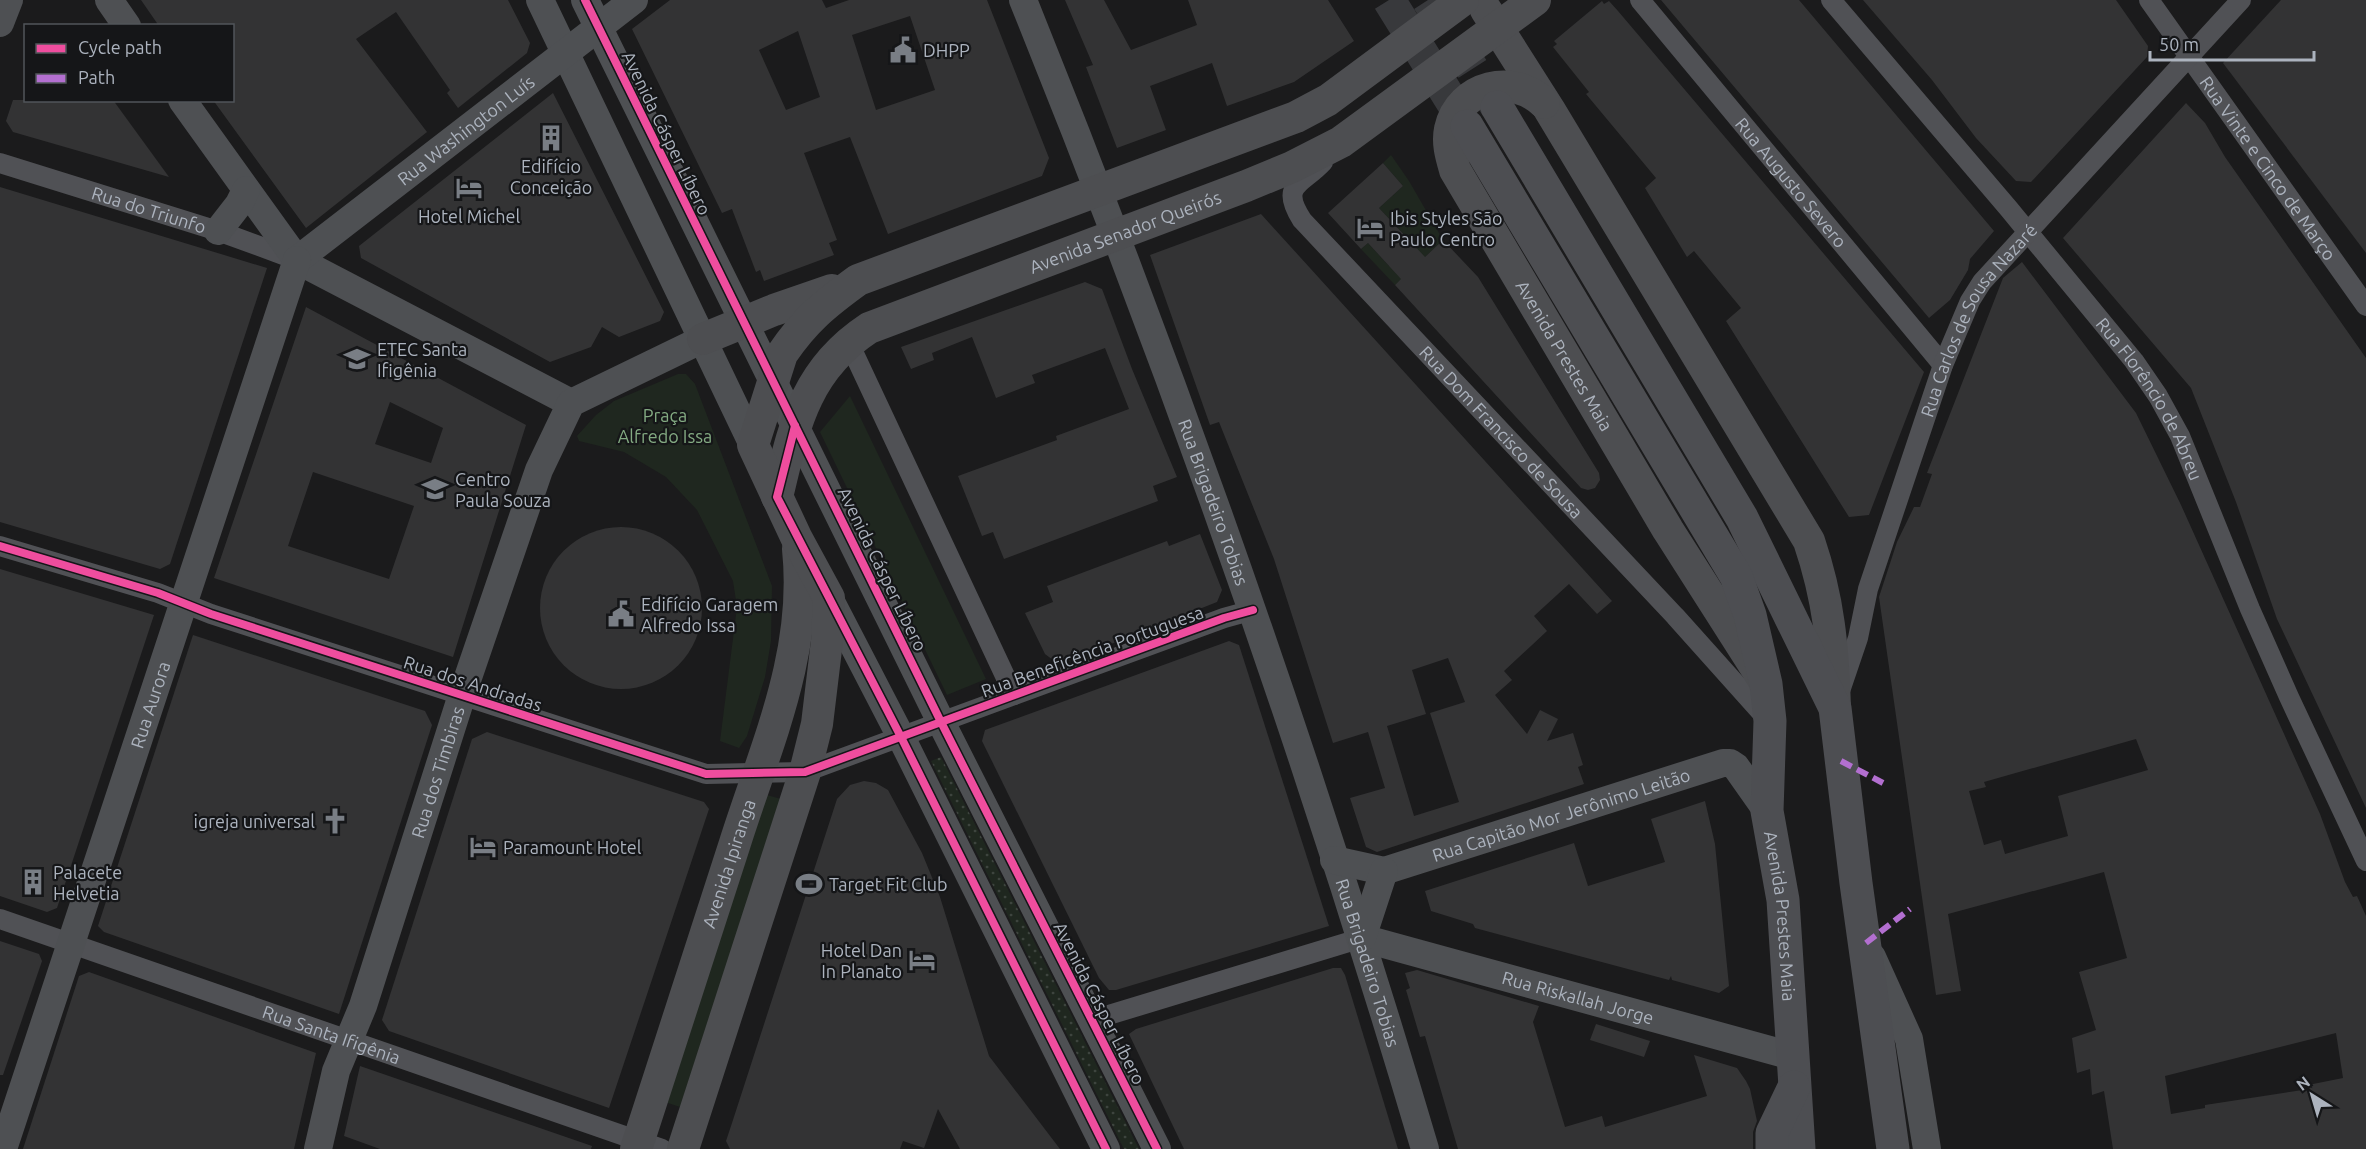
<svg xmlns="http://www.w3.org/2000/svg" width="2366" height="1149" font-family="Ubuntu,sans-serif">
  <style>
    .grass { fill: url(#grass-dots) }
    .green { fill: #1f271f }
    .building { fill: #333334; fill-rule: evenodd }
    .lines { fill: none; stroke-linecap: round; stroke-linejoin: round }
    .highway-tunnel { stroke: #38393c; stroke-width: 33; stroke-dasharray: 33 16; stroke-linecap: butt }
    .street { stroke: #505155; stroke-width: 20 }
    .secondary { stroke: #4e5053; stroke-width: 28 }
    .primary { stroke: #4d4e51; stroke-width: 32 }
    .highway { stroke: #4d4e52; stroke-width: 33 }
    .quiet { stroke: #b36fd0; stroke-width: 6; stroke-dasharray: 12 6; stroke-linecap: butt }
    .cycleway-casing { stroke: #151618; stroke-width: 11 }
    .cycleway { stroke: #ef4d9e; stroke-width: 8 }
    .labels { text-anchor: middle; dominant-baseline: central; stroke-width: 4.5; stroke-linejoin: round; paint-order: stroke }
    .poi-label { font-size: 18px; fill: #acb3be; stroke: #151618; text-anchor: start }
    .street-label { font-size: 18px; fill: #acb3be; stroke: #151618 }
    .park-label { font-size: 18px; fill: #83aa82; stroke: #151618 }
  </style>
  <defs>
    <pattern id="grass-dots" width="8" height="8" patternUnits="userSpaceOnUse" patternTransform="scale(1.5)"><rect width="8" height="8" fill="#1f271f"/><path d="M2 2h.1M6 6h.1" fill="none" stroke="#3d443e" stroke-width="1.8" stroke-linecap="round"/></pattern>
  </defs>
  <rect width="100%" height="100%" fill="#1b1b1c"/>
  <path class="grass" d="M 941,757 L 1139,1149 L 1124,1149 L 931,761 Z"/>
  <g class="green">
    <path d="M 1391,155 L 1409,181 L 1443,240 L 1395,285 L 1361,249 L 1368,243 L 1389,266 L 1413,244 L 1379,208 L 1403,186 L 1383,163 Z"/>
    <path d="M 678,374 L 686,374 L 695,384 L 772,586 L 771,641 L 765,677 L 747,736 L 739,748 L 720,741 L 737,607 L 733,581 L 697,510 L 666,477 L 624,452 L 579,441 L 577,436 L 596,415 L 614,401 Z"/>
    <path d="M 850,396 L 986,679 L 947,695 L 820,432 Z"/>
    <path d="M 767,795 L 781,799 L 680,1107 L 665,1102 Z"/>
  </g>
  <g class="building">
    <path d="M 141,0 L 508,0 L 530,43 L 527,53 L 458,108 L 447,93 L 450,90 L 396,12 L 356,39 L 427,132 L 306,228 L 213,100 L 232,100 L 232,26 L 159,26 Z"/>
    <path d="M 670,0 L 822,0 L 826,8 L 849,0 L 987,0 L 1049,158 L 1042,176 L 888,234 L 850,137 L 804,153 L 837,240 L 829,243 L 834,255 L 764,281 L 760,270 L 756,272 L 732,209 L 722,213 L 632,29 ZM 910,16 L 935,90 L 876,110 L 852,35 ZM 798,31 L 820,97 L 786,110 L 759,50 Z"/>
    <path d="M 1065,0 L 1104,0 L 1131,50 L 1197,25 L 1188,0 L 1328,0 L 1354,41 L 1294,82 L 1227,106 L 1212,63 L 1150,86 L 1166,130 L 1117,148 L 1086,67 L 1093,65 Z"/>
    <path d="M 1661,0 L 1799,0 L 1994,231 L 1970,259 L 1968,270 L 1950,300 L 1929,318 Z"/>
    <path d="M 1863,0 L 2116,0 L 2148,46 L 2147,57 L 2031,182 L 2016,181 L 1976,138 L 1932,80 Z"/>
    <path d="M 2281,0 L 2366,0 L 2366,253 L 2223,63 Z"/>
    <path d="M 1602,1 L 1604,4 L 1609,1 L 1618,11 L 1924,372 L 1869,515 L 1849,517 L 1726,321 L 1741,308 L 1694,251 L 1687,257 L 1645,188 L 1656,178 L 1586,94 L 1589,92 L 1553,47 L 1557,44 L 1554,41 Z"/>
    <path d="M 553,93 L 664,312 L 660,321 L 619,337 L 602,327 L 591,347 L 550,362 L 361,258 L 359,246 Z"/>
    <path d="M 13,100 L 113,100 L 169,177 L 13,132 L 6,121 Z"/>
    <path d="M 2186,103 L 2205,123 L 2225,157 L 2366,358 L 2366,808 L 2277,619 L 2236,502 L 2191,388 L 2063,238 Z"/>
    <path d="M 1383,163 L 1403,186 L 1379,208 L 1425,257 L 1443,240 L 1478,277 L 1599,473 L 1600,480 L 1595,488 L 1588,490 L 1581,488 L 1395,285 L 1401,279 L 1368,243 L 1361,249 L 1328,213 Z"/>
    <path d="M 0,187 L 267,268 L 170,564 L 160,569 L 0,522 Z"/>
    <path d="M 1261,214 L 1612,601 L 1597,614 L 1569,584 L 1534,616 L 1547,631 L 1504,671 L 1512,680 L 1495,695 L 1527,734 L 1540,710 L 1558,719 L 1547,741 L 1573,733 L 1583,765 L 1578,767 L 1584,784 L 1377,852 L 1366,847 L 1350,798 L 1385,788 L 1368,732 L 1333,743 L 1274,559 L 1219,422 L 1210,425 L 1150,255 ZM 1448,658 L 1465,702 L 1430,713 L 1459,802 L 1414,816 L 1387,726 L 1426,714 L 1412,670 Z"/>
    <path d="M 2022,262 L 2136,413 L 2181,505 L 2320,814 L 2345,882 L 2353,897 L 2357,896 L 2366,916 L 2366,1149 L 2113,1149 L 2104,1091 L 2092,1095 L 2090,1069 L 2077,1073 L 2072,1038 L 2096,1030 L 2079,972 L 2127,958 L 2104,872 L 1948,914 L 1961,991 L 1936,995 L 1879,597 L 1897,542 L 1914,507 L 1920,507 L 1932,474 L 1927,473 L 2003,278 ZM 2136,739 L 2148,770 L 2058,796 L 2068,836 L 2005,854 L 2001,840 L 1984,845 L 1969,791 L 1986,787 L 1984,782 ZM 2336,1033 L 2343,1078 L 2308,1085 L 2309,1089 L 2205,1105 L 2205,1108 L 2171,1114 L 2165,1076 Z"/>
    <path d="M 1085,282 L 1102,289 L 1132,369 L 1177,477 L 1153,486 L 1158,501 L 1004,559 L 993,532 L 982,536 L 958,476 L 1057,440 L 1056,436 L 1129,409 L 1105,348 L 1032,375 L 1035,383 L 996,398 L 972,337 L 932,353 L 934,360 L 911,369 L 901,347 Z"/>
    <path d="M 306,307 L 526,425 L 453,657 L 214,578 ZM 390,402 L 443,428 L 431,463 L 375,444 ZM 313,472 L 414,506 L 389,579 L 288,546 Z"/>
    <circle cx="621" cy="608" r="81"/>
    <path d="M 1200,534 L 1222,590 L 1217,602 L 1068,661 L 1053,660 L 1045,654 L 1025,613 L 1053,602 L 1047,586 L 1167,541 L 1169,546 Z"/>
    <path d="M 0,569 L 154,615 L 57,908 L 47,912 L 0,896 Z"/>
    <path d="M 193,635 L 425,711 L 432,725 L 339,1014 L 104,932 L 98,926 Z"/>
    <path d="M 1229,641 L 1239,645 L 1329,926 L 1116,990 L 1109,990 L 1099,978 L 982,741 L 985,730 Z"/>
    <path d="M 487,732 L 704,802 L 709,809 L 609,1108 L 389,1031 L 382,1020 L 472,739 Z"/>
    <path d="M 864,781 L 876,783 L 888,790 L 922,853 L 940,897 L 989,1056 L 1060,1149 L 960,1149 L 938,1109 L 924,1148 L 903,1141 L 900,1149 L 730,1149 L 726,1141 L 732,1123 L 837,799 L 850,785 Z"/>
    <path d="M 1705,801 L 1715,844 L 1729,986 L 1719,993 L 1672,980 L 1671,976 L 1669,980 L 1475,928 L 1473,924 L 1431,911 L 1425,891 L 1574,843 L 1588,886 L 1665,862 L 1651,819 Z"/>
    <path d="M 0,941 L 39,954 L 42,961 L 3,1075 L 0,1075 Z"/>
    <path d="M 1333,968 L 1341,968 L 1345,975 L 1398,1149 L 1184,1149 L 1129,1034 L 1136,1029 Z"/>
    <path d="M 1417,970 L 1539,1006 L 1533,1022 L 1565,1127 L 1602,1116 L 1605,1127 L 1707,1096 L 1694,1055 L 1737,1068 L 1746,1081 L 1750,1089 L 1757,1121 L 1753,1132 L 1753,1149 L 1458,1149 L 1425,1036 L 1420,1037 L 1406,990 L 1410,988 L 1405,973 Z"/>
    <path d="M 89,972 L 316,1053 L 294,1149 L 23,1149 L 79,976 Z"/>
    <path d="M 1596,1024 L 1650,1041 L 1644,1057 L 1590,1040 Z"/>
    <path d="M 360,1066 L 592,1146 L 591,1149 L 380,1149 L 344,1136 Z"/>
  </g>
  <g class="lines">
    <g class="highway-tunnel">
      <path d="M 1389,0 L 1467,126"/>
      <path d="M 1428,0 L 1497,107"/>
    </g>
    <g class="street">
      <path id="s1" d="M 1640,0 L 1943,365"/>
      <path id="s2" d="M 1831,0 L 2009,209 L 2134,361 L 2158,396 L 2180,436 L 2250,609 L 2289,697 L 2366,861"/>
      <path id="s3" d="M 2149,0 L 2366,306"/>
      <path id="s4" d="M 1323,162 C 1302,185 1279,184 1302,220 L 1675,616 L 1769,721"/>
      <path id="s5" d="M 0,163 L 218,231 L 297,260"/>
      <path d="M 849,343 L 1014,695"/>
      <path d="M 0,546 L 158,593 L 211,614 L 706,774 L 805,772 L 1224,618 L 1253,610"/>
      <path id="s6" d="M 1840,691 L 1858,638 L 1868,589 L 1943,365 L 1970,301 L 1982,282 L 2241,0"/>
      <path id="s7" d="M 0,919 L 662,1149"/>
      <path d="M 1092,1020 L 1362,938"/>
    </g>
    <g class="secondary">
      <path d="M 109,0 L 127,26"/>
      <path d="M 540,0 L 753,445"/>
      <path d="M 585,0 L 941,722 L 1157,1149"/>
      <path id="s8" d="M 1023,0 C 1175,376 1310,760 1425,1149"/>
      <path d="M 0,23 L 9,0"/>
      <path d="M 182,100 L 297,260 L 571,403"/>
      <path d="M 218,231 L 239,204 L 246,190"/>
      <path id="s9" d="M 297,260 L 634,0"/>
      <path d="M 829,598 L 901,737 L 1106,1149"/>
      <path id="s10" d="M 1334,860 L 1384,871 L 1723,763 L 1730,763 L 1736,767 L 1767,811"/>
      <path id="s11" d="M 1362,938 L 1792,1056"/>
      <path d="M 1362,938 L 1384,871"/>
      <path d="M 1872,957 L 1909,1039 L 1927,1149"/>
      <path id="s12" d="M 3,1149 L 297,260"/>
      <path id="s13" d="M 318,1149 L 336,1071 L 363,1006 L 462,695 L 539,470 L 571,403 L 703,339"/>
    </g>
    <g class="primary">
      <path d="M 1486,10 L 1549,109 L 1809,541 C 1829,600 1833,646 1835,708"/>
      <path id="s14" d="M 1544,103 C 1514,73 1460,85 1450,129 C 1447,143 1451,156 1455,170 L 1668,530 L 1763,679"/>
      <path d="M 703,339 L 774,310 L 832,290"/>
      <path id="s15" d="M 777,497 C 794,427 804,371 869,328 L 1246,186 L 1292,167 L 1341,142 L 1535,0"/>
      <path id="s16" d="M 636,1149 C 669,1047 702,945 735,843 C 766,745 809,654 798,549"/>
      <path d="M 683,1149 L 805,772 L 817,724 L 827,641 L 829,598 L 797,539 L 753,445 L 782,354 C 805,320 825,304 858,280 L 1296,117 L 1328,100 L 1463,0"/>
    </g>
    <g class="highway">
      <path d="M 1497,107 L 1742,518 L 1835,708 L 1856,883 L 1893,1149"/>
      <path id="s17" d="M 1467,126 L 1736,576 L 1750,615 L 1766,684 L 1770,721 L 1767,811 L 1783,900 L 1799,1149"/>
      <path d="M 1772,1149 L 1772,1133 L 1794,1087"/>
    </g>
    <g class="quiet">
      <path d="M 1841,761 L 1883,783"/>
      <path d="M 1866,943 L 1910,909"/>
    </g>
    <g class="cycleway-casing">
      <g id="cycleway">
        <path d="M 585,0 L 941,722 L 1157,1149"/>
        <path d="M 795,426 L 777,497 L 901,737 L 1106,1149"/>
        <path d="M 0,546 L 158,593 L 211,614 L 706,774 L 805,772 L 1224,618 L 1253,610"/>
      </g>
    </g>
    <use href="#cycleway" class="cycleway"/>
  </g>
  <defs>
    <g id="civic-bare" transform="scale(2.07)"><path d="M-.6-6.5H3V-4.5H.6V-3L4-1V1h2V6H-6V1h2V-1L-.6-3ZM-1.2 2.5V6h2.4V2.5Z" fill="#797e85" stroke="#151618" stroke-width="2.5" paint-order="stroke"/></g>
    <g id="building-bare" transform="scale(2.07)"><path d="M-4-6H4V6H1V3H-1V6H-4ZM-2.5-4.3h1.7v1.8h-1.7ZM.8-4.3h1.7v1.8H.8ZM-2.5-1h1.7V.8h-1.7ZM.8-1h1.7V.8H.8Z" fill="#797e85" stroke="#151618" stroke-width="2.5" paint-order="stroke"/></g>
    <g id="hotel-bare" transform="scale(2.07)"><path d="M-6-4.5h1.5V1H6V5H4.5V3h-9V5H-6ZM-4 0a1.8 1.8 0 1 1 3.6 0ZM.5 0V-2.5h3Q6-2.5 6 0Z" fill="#797e85" stroke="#151618" stroke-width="2.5" paint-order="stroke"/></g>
    <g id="university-bare" transform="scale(2.07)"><path d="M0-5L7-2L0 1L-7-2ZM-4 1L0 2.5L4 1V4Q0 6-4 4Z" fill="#797e85" stroke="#151618" stroke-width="2.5" paint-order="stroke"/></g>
    <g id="church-bare" transform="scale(2.07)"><path d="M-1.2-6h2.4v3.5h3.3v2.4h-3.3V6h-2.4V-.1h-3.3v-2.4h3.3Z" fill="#797e85" stroke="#151618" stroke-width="2.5" paint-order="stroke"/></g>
    <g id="stadium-bare" transform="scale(2.07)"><path d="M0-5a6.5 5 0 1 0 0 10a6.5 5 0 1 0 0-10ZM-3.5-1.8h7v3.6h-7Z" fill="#797e85" stroke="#151618" stroke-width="2.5" paint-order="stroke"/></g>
  </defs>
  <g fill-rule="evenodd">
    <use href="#civic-bare" x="903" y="50"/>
    <use href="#building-bare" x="551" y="138"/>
    <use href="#hotel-bare" x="469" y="188"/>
    <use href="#hotel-bare" x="1370" y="228"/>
    <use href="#university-bare" x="357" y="359"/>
    <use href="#university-bare" x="435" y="489"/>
    <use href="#civic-bare" x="621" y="614"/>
    <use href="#church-bare" x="335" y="821"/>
    <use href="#hotel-bare" x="483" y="847"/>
    <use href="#building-bare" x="33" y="882"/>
    <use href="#stadium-bare" x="809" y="884"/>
    <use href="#hotel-bare" x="922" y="960"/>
  </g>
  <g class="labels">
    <g class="poi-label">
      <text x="923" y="50">DHPP</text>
      <text x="551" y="166" text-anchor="middle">Edifício<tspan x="551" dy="21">Conceição</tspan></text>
      <text x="469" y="216" text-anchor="middle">Hotel Michel</text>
      <text x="1390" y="218">Ibis Styles São<tspan x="1390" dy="21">Paulo Centro</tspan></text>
      <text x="377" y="349">ETEC Santa<tspan x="377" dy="21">Ifigênia</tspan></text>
      <text x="455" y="479">Centro<tspan x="455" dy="21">Paula Souza</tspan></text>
      <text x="641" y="604">Edifício Garagem<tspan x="641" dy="21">Alfredo Issa</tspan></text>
      <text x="315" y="821" text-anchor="end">igreja universal</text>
      <text x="503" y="847">Paramount Hotel</text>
      <text x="53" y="872">Palacete<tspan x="53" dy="21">Helvetia</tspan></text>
      <text x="829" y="884">Target Fit Club</text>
      <text x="902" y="950" text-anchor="end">Hotel Dan<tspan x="902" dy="21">In Planato</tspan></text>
    </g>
    <g class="street-label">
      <text stroke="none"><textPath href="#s9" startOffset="213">Rua Washington Luís</textPath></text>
      <text transform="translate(667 133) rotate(64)">Avenida Cásper Líbero</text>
      <text stroke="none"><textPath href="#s3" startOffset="206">Rua Vinte e Cinco de Março</textPath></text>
      <text stroke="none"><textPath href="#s1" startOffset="237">Rua Augusto Severo</textPath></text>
      <text stroke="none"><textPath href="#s5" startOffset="156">Rua do Triunfo</textPath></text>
      <text stroke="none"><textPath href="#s15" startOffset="472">Avenida Senador Queirós</textPath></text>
      <text stroke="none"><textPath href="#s6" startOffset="399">Rua Carlos de Sousa Nazaré</textPath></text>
      <text stroke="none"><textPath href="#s14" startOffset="376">Avenida Prestes Maia</textPath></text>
      <text stroke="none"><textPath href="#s2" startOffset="512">Rua Florêncio de Abreu</textPath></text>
      <text stroke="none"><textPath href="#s4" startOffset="364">Rua Dom Francisco de Sousa</textPath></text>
      <text stroke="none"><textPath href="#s8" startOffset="537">Rua Brigadeiro Tobias</textPath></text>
      <text transform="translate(883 569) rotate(64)">Avenida Cásper Líbero</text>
      <text transform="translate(1092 651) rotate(-20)">Rua Beneficência Portuguesa</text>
      <text transform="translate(473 683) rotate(18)">Rua dos Andradas</text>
      <text stroke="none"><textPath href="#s12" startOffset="468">Rua Aurora</textPath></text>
      <text stroke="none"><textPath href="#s13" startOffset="396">Rua dos Timbiras</textPath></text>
      <text stroke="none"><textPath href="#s10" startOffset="237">Rua Capitão Mor Jerônimo Leitão</textPath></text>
      <text stroke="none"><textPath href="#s16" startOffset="300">Avenida Ipiranga</textPath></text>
      <text stroke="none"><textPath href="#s17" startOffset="870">Avenida Prestes Maia</textPath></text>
      <text stroke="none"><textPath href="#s8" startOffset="1023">Rua Brigadeiro Tobias</textPath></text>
      <text stroke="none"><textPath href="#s11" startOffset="224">Rua Riskallah Jorge</textPath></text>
      <text transform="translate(1100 1003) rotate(63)">Avenida Cásper Líbero</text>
      <text stroke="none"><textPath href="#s7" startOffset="351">Rua Santa Ifigênia</textPath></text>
    </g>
    <g class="park-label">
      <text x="665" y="415">Praça<tspan x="665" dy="21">Alfredo Issa</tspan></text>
    </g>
  </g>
  <rect x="24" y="24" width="210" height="78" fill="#151618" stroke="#51555a" stroke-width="1.5"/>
  <rect x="36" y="44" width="30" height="9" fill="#ef4d9e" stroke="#51555a" stroke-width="1.5"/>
  <text x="78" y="54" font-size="18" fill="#acb3be">Cycle path</text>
  <rect x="36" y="74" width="30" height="9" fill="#b36fd0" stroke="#51555a" stroke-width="1.5"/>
  <text x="78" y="84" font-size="18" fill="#acb3be">Path</text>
  <g transform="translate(2312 1095) rotate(323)" stroke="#151618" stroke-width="4.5" paint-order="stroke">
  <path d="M0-4.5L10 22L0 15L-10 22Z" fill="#acb3be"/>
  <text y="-9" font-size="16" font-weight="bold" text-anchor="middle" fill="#acb3be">N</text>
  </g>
  <path d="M2150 51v9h164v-9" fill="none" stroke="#acb3be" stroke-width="3"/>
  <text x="2159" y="51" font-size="18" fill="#acb3be" stroke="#151618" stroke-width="4.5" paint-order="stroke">50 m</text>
</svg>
